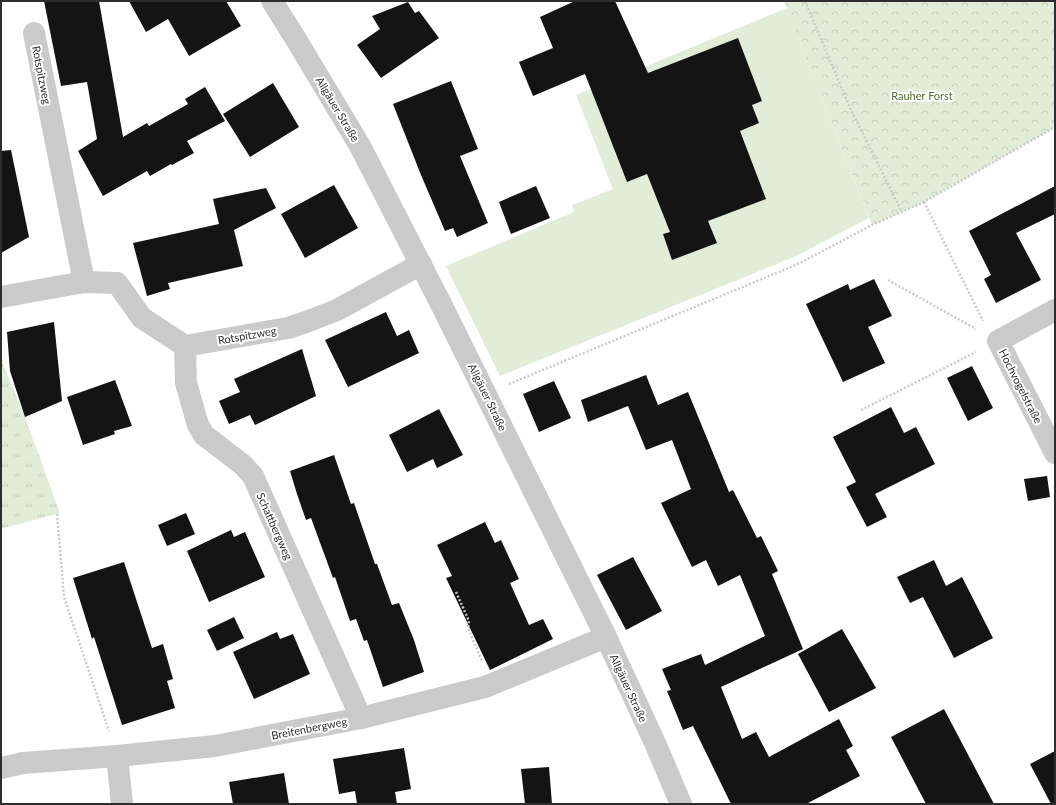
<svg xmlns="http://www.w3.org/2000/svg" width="1056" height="805" font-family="Lato,sans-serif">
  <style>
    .forest { fill: url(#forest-crowns) }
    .park { fill: url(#park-tufts) }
    .garden { fill: #e2edd9 }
    .building { fill: #141414 }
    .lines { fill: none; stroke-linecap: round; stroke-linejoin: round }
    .path { stroke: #cacaca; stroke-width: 2.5; stroke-dasharray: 2 2; stroke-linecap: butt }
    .minor { stroke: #cacaca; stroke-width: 22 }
    .labels { text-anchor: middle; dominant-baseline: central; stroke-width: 4; stroke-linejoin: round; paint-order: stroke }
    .street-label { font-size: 11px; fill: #2d2d2d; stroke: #fff }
    .park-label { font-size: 11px; fill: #4c6d36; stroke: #fff }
  </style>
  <defs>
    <pattern id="forest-crowns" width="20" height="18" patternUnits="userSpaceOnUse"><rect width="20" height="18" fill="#e2edd9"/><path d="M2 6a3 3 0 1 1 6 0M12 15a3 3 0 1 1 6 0" fill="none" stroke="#c2ccbb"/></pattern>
    <pattern id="park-tufts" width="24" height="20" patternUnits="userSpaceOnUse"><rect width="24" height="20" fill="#e2edd9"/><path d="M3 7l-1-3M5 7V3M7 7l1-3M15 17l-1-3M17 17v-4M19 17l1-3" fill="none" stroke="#c2ccbb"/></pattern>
  </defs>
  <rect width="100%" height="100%" fill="#fff"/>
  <path class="forest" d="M 784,1 L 1055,1 L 1055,127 L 924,202 L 872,225 Z"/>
  <path class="park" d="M 1,340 L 3,364 L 25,417 L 60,513 L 1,529 Z"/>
  <path class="garden" d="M 787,8 L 869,218 L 794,257 L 500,376 L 454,283 L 446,266 L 574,212 L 572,205 L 613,189 L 576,95 Z"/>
  <g class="building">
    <path d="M 44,1 L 99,1 L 123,137 L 147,123 L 149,126 L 188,104 L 185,99 L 205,87 L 225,121 L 187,141 L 194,153 L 172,165 L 171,164 L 150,176 L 147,171 L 103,196 L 78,151 L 97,139 L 87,82 L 61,86 Z"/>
    <path d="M 129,1 L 226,1 L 241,26 L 189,56 L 168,19 L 146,32 Z"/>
    <path d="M 575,1 L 615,1 L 648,73 L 738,38 L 762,101 L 752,105 L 759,123 L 740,131 L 766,199 L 708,221 L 717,243 L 672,260 L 663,234 L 670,232 L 647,174 L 627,182 L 585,74 L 533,96 L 519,62 L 553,48 L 540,17 Z"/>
    <path d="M 408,2 L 415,13 L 419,11 L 439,38 L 381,78 L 357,45 L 380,29 L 372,16 Z"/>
    <path d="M 451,81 L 478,149 L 460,156 L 488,223 L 457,237 L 453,228 L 445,231 L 421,175 L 393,104 Z"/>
    <path d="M 273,83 L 299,127 L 250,157 L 223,114 Z"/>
    <path d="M 11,150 L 29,237 L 1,253 L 1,151 Z"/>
    <path d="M 334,185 L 358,228 L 305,258 L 281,214 Z"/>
    <path d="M 536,186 L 550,218 L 511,234 L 499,202 Z"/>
    <path d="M 1055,186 L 1055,214 L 1016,233 L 1041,280 L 996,303 L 984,279 L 991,275 L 969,231 Z"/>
    <path d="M 266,188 L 276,208 L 234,230 L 243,266 L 168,283 L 170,289 L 147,296 L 133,243 L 219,224 L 213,199 Z"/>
    <path d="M 874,279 L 892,316 L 868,327 L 885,363 L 843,382 L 806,304 L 848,284 L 850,290 Z"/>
    <path d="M 386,312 L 397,336 L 409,330 L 419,353 L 348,387 L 325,340 Z"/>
    <path d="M 54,322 L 62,401 L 25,417 L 10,371 L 7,332 Z"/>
    <path d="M 302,349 L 316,396 L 255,425 L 250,415 L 229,424 L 219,401 L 240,392 L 234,379 Z"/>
    <path d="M 972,366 L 993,408 L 968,421 L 947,378 Z"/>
    <path d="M 646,375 L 658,405 L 688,392 L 729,492 L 733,490 L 757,538 L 761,536 L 778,571 L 772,574 L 803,649 L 721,687 L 742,739 L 756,732 L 769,757 L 839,719 L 853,746 L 846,750 L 860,776 L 806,804 L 731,804 L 693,726 L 683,730 L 667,691 L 671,690 L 662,669 L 701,654 L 705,665 L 765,636 L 740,575 L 718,586 L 706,560 L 692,567 L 661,503 L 691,489 L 672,440 L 646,450 L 628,406 L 588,422 L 581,400 Z"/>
    <path d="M 115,380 L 132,426 L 114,431 L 115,434 L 83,445 L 67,397 Z"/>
    <path d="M 554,381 L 571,418 L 539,432 L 523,394 Z"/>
    <path d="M 891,407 L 904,433 L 916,427 L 935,464 L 875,494 L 887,517 L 867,527 L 846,487 L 856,482 L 833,437 Z"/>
    <path d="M 439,409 L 463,455 L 437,468 L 433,459 L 407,472 L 389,435 Z"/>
    <path d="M 334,455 L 351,504 L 354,503 L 375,564 L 377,564 L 392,605 L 399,603 L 414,640 L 424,672 L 383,687 L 367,640 L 364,641 L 356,619 L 350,621 L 335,577 L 333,578 L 311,518 L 306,520 L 297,494 L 290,471 Z"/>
    <path d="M 1047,476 L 1050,497 L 1028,501 L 1024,479 Z"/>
    <path d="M 186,513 L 195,534 L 167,546 L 158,525 Z"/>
    <path d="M 485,522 L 495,543 L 501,540 L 519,579 L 510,583 L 529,625 L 543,619 L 553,639 L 490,670 L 446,578 L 452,576 L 437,545 Z"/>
    <path d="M 231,530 L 234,537 L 245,532 L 265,577 L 209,602 L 187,551 Z"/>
    <path d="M 633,557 L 662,611 L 626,630 L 597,575 Z"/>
    <path d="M 934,560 L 946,586 L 962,577 L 993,638 L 954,658 L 923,597 L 910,603 L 897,577 Z"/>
    <path d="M 124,562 L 152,648 L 163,644 L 173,679 L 167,681 L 175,708 L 122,725 L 94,637 L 92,639 L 73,578 Z"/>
    <path d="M 234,617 L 244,638 L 217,651 L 207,630 Z"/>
    <path d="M 842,629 L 876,688 L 829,712 L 798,654 Z"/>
    <path d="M 277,632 L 280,639 L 293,634 L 310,674 L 254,699 L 233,652 Z"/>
    <path d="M 944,709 L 994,804 L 926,804 L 891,737 Z"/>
    <path d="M 404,748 L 411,789 L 395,792 L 397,804 L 357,804 L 355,791 L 339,794 L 333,759 Z"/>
    <path d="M 1055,751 L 1055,804 L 1051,804 L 1030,764 Z"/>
    <path d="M 549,767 L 552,804 L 525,804 L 521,769 Z"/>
    <path d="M 284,773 L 289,804 L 233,804 L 229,782 Z"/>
  </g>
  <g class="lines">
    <g class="path">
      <path d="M 805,1 L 850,108 L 902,212"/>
      <path d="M 924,202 L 983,321"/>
      <path d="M 888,280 L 976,329"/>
      <path d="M 509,384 L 798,264 L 872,225 L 924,202 L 1055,127"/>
      <path d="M 861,410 L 976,352"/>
      <path d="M 57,514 L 64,597 L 109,731"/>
      <path d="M 456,592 L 469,621 L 468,628 L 482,661"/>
    </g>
    <g class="minor">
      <path d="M 272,1 L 297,41 L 360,146 L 441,304 L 606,637 L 655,743 L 681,804"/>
      <path d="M 34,33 L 84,282"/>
      <path d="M 1,297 L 84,282 L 117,283 L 142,318 L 185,346 L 288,328 L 306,322 L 337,310 L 421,264"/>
      <path d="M 1055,310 L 998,341 L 1055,453"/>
      <path d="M 185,346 L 186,383 L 198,425 L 204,435 L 243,465 L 253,476 L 361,718"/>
      <path d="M 117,756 L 122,804"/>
      <path d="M 1,768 L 23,763 L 117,756 L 215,746 L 361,718 L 485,687 L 606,637"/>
    </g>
  </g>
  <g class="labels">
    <g class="street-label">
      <text transform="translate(42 75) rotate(79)">Rotspitzweg</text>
      <text transform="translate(338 109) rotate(59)">Allgäuer Straße</text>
      <text transform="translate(247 335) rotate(-10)">Rotspitzweg</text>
      <text transform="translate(1021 386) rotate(63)">Hochvogelstraße</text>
      <text transform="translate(488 397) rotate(64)">Allgäuer Straße</text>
      <text transform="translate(275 526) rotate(66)">Schattbergweg</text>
      <text transform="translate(629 688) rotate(65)">Allgäuer Straße</text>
      <text transform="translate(309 728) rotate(-11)">Breitenbergweg</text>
    </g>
    <g class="park-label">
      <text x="922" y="95">Rauher Forst</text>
    </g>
  </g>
  <rect width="1056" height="805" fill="none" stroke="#2d2d2d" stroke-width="4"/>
</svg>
